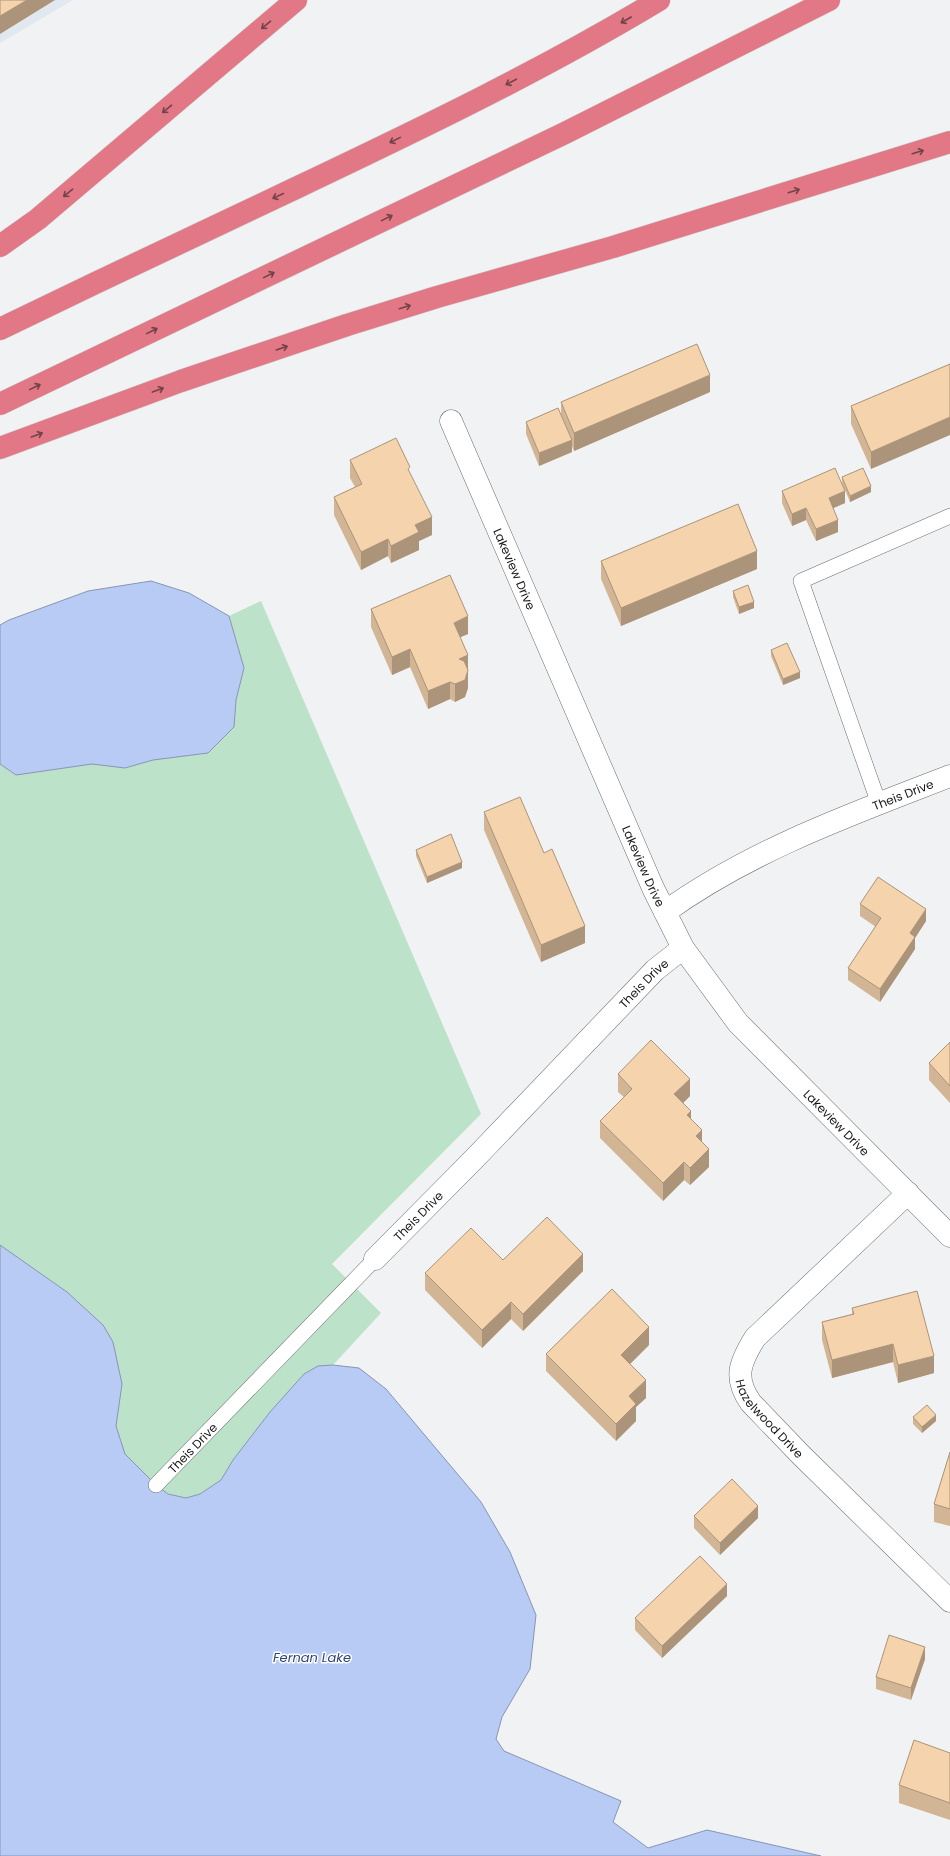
<svg xmlns="http://www.w3.org/2000/svg" width="950" height="1856" font-family="Poppins,sans-serif">
  <style>
    .built { fill: #e2e8ef }
    .green { fill: #bce2ca }
    .water { fill: #b7cbf5; stroke: #8795b3 }
    .lines { fill: none; stroke-linecap: round; stroke-linejoin: round }
    .service-casing { stroke: #6c6d6e; stroke-width: 16 }
    .minor-casing { stroke: #6c6d6e; stroke-width: 23 }
    .motorway-casing { stroke: #ccc; stroke-width: 23 }
    .service { stroke: #fff; stroke-width: 15 }
    .minor { stroke: #fff; stroke-width: 22 }
    .motorway { stroke: #e27885; stroke-width: 22 }
    .wall { fill: #d2b595 }
    .shaded-wall { fill: #ab9479 }
    .building { fill: #f4d3ad; stroke: #ab9479 }
    .oneway { stroke: #724349 }
    .labels { text-anchor: middle; dominant-baseline: central; stroke-width: 3; stroke-linejoin: round; paint-order: stroke }
    .street-label { font-size: 12px; fill: #171718; stroke: #fff }
    .water-label { font-size: 13px; font-style: italic; fill: #2f467b; stroke: #fff }
  </style>
  <rect width="100%" height="100%" fill="#f1f2f3"/>
  <path class="built" d="M 0,0 L 73,0 L 0,43 Z"/>
  <path class="green" d="M 261,601 L 481,1114 L 332,1264 L 381,1313 L 333,1365 L 318,1366 L 304,1374 L 270,1412 L 233,1460 L 221,1480 L 200,1494 L 186,1498 L 168,1494 L 156,1485 L 125,1454 L 116,1426 L 122,1384 L 67,1292 L 0,1245 L 0,764 L 16,775 L 92,764 L 125,768 L 153,760 L 208,753 L 234,727 L 236,700 L 244,668 L 229,616 Z"/>
  <g class="water">
    <path d="M 151,581 L 189,593 L 229,616 L 244,668 L 236,700 L 234,727 L 208,753 L 153,760 L 125,768 L 92,764 L 16,775 L 0,764 L 0,625 L 9,620 L 88,591 Z"/>
    <path d="M 0,1245 L 67,1292 L 103,1325 L 113,1342 L 122,1384 L 116,1426 L 125,1454 L 156,1485 L 168,1494 L 186,1498 L 200,1494 L 221,1480 L 233,1460 L 270,1412 L 304,1374 L 318,1366 L 333,1365 L 359,1368 L 386,1389 L 481,1502 L 510,1552 L 536,1615 L 530,1669 L 502,1717 L 496,1739 L 504,1751 L 621,1801 L 613,1822 L 648,1848 L 707,1830 L 821,1856 L 0,1856 Z"/>
  </g>
  <g class="lines">
    <g class="service-casing">
      <g id="service">
        <path d="M 879,804 L 801,581 L 950,516"/>
        <path id="s1" d="M 156,1485 L 375,1259"/>
      </g>
    </g>
    <g class="minor-casing">
      <g id="minor">
        <path id="s2" d="M 451,421 L 653,888 L 683,948 L 738,1023 L 950,1236"/>
        <path id="s3" d="M 665,912 C 751,850 852,814 950,776"/>
        <path id="s4" d="M 908,1193 L 755,1338 C 740,1362 733,1378 751,1403 L 801,1455 L 950,1601"/>
        <path id="s5" d="M 375,1259 L 476,1157 L 655,970 L 683,948"/>
      </g>
    </g>
    <g class="motorway-casing">
      <g id="motorway">
        <path d="M 0,246 L 38,219 L 296,0"/>
        <path d="M 0,329 C 99,281 198,234 298,187 C 420,129 543,70 659,0"/>
        <path d="M 0,404 L 565,133 L 829,0"/>
        <path d="M 0,448 L 181,381 L 347,325 L 437,297 L 613,247 L 950,142"/>
      </g>
    </g>
    <use href="#service" class="service"/>
    <use href="#minor" class="minor"/>
    <use href="#motorway" class="motorway"/>
  </g>
  <g class="wall">
    <path d="M 950,364 L 871,469 L 851,424 L 851,406 Z"/>
    <path d="M 710,392 L 574,451 L 572,446 L 572,452 L 539,466 L 526,434 L 526,422 L 561,414 L 561,402 Z"/>
    <path d="M 350,460 L 410,473 L 432,535 L 419,541 L 419,550 L 391,563 L 388,556 L 361,570 L 334,515 L 334,497 L 355,487 L 350,478 Z"/>
    <path d="M 842,477 L 871,492 L 850,502 L 842,483 Z"/>
    <path d="M 782,491 L 845,503 L 833,508 L 838,532 L 816,541 L 806,520 L 792,526 L 782,503 Z"/>
    <path d="M 601,561 L 757,569 L 621,626 L 601,579 Z"/>
    <path d="M 733,591 L 754,608 L 739,614 L 733,597 Z"/>
    <path d="M 371,609 L 468,634 L 460,637 L 468,655 L 468,688 L 465,697 L 455,702 L 450,699 L 428,709 L 410,667 L 392,675 L 371,627 Z"/>
    <path d="M 771,650 L 800,678 L 783,685 L 771,656 Z"/>
    <path d="M 484,812 L 544,853 L 585,943 L 541,962 L 484,830 Z"/>
    <path d="M 416,850 L 462,868 L 427,883 L 416,856 Z"/>
    <path d="M 860,904 L 926,921 L 915,938 L 915,949 L 880,1002 L 848,980 L 848,968 L 876,927 L 860,916 Z"/>
    <path d="M 950,1042 L 950,1103 L 929,1080 L 929,1063 Z"/>
    <path d="M 618,1074 L 690,1096 L 683,1103 L 702,1143 L 709,1167 L 690,1185 L 684,1180 L 663,1201 L 600,1138 L 600,1121 L 624,1097 L 618,1092 Z"/>
    <path d="M 503,1260 L 583,1271 L 523,1331 L 511,1319 L 482,1348 L 425,1290 L 425,1273 Z"/>
    <path d="M 852,1308 L 934,1373 L 898,1383 L 893,1362 L 832,1378 L 822,1340 L 822,1322 L 852,1314 Z"/>
    <path d="M 649,1345 L 630,1364 L 646,1398 L 636,1407 L 636,1421 L 616,1441 L 546,1371 L 546,1354 Z"/>
    <path d="M 913,1417 L 936,1421 L 922,1433 L 913,1424 Z"/>
    <path d="M 950,1452 L 950,1526 L 934,1522 L 934,1504 Z"/>
    <path d="M 694,1516 L 758,1518 L 720,1555 L 694,1528 Z"/>
    <path d="M 727,1596 L 662,1658 L 635,1630 L 635,1618 Z"/>
    <path d="M 925,1659 L 911,1700 L 876,1689 L 876,1677 Z"/>
    <path d="M 950,1753 L 950,1820 L 899,1803 L 899,1785 Z"/>
  </g>
  <g class="shaded-wall">
    <path d="M 27,0 L 55,0 L 0,34 L 0,16 Z"/>
    <path d="M 710,375 L 710,392 L 574,451 L 574,433 Z"/>
    <path d="M 950,417 L 950,435 L 871,469 L 871,452 Z"/>
    <path d="M 572,440 L 572,452 L 539,466 L 539,453 Z"/>
    <path d="M 871,486 L 871,492 L 850,502 L 850,496 Z"/>
    <path d="M 845,491 L 845,503 L 829,510 L 829,498 Z"/>
    <path d="M 806,508 L 806,520 L 792,526 L 792,514 Z"/>
    <path d="M 432,517 L 432,535 L 419,541 L 419,550 L 391,563 L 391,546 L 415,525 Z"/>
    <path d="M 838,520 L 838,532 L 816,541 L 816,529 Z"/>
    <path d="M 388,539 L 388,556 L 361,570 L 361,552 Z"/>
    <path d="M 757,551 L 757,569 L 621,626 L 621,608 Z"/>
    <path d="M 754,602 L 754,608 L 739,614 L 739,607 Z"/>
    <path d="M 468,616 L 468,634 L 454,640 L 454,623 Z"/>
    <path d="M 410,649 L 410,667 L 392,675 L 392,657 Z"/>
    <path d="M 468,655 L 468,688 L 465,697 L 455,702 L 455,684 L 459,659 Z"/>
    <path d="M 800,672 L 800,678 L 783,685 L 783,679 Z"/>
    <path d="M 450,682 L 450,699 L 428,709 L 428,691 Z"/>
    <path d="M 462,862 L 462,868 L 427,883 L 427,877 Z"/>
    <path d="M 926,909 L 926,921 L 915,938 L 915,949 L 880,1002 L 880,989 L 910,933 Z"/>
    <path d="M 585,926 L 585,943 L 541,962 L 541,945 Z"/>
    <path d="M 690,1079 L 690,1096 L 674,1112 L 674,1094 Z"/>
    <path d="M 691,1111 L 691,1129 L 687,1115 Z"/>
    <path d="M 702,1130 L 702,1148 L 696,1136 Z"/>
    <path d="M 709,1149 L 709,1167 L 690,1185 L 690,1168 Z"/>
    <path d="M 684,1162 L 684,1180 L 663,1201 L 663,1183 Z"/>
    <path d="M 583,1254 L 583,1271 L 523,1331 L 523,1314 Z"/>
    <path d="M 511,1302 L 511,1319 L 482,1348 L 482,1330 Z"/>
    <path d="M 649,1327 L 649,1345 L 621,1373 L 621,1355 Z"/>
    <path d="M 893,1344 L 893,1362 L 832,1378 L 832,1360 Z"/>
    <path d="M 934,1356 L 934,1373 L 898,1383 L 898,1365 Z"/>
    <path d="M 646,1380 L 646,1398 L 636,1407 L 636,1421 L 616,1441 L 616,1424 L 629,1396 Z"/>
    <path d="M 936,1415 L 936,1421 L 922,1433 L 922,1427 Z"/>
    <path d="M 758,1506 L 758,1518 L 720,1555 L 720,1543 Z"/>
    <path d="M 727,1584 L 727,1596 L 662,1658 L 662,1646 Z"/>
    <path d="M 925,1647 L 925,1659 L 911,1700 L 911,1688 Z"/>
  </g>
  <g class="building">
    <path d="M 0,0 L 27,0 L 0,16 Z"/>
    <path d="M 697,344 L 710,375 L 574,433 L 561,402 Z"/>
    <path d="M 950,364 L 950,417 L 871,452 L 851,406 Z"/>
    <path d="M 558,408 L 572,440 L 539,453 L 526,422 Z"/>
    <path d="M 396,438 L 410,467 L 408,469 L 432,517 L 415,525 L 419,532 L 391,546 L 388,539 L 361,552 L 334,497 L 362,484 L 350,460 Z"/>
    <path d="M 835,468 L 845,491 L 829,498 L 838,520 L 816,529 L 806,508 L 792,514 L 782,491 Z"/>
    <path d="M 863,468 L 871,486 L 850,496 L 842,477 Z"/>
    <path d="M 738,504 L 757,551 L 621,608 L 601,561 Z"/>
    <path d="M 450,575 L 468,616 L 454,623 L 468,655 L 459,659 L 464,661 L 468,670 L 465,680 L 455,684 L 450,682 L 428,691 L 410,649 L 392,657 L 371,609 Z"/>
    <path d="M 748,585 L 754,602 L 739,607 L 733,591 Z"/>
    <path d="M 787,643 L 800,672 L 783,679 L 771,650 Z"/>
    <path d="M 520,797 L 544,853 L 552,849 L 585,926 L 541,945 L 484,812 Z"/>
    <path d="M 451,834 L 462,862 L 427,877 L 416,850 Z"/>
    <path d="M 878,877 L 926,909 L 910,933 L 915,937 L 880,989 L 848,968 L 881,918 L 860,904 Z"/>
    <path d="M 651,1040 L 690,1079 L 674,1094 L 691,1111 L 687,1115 L 702,1130 L 696,1136 L 709,1149 L 690,1168 L 684,1162 L 663,1183 L 600,1121 L 632,1089 L 618,1074 Z"/>
    <path d="M 950,1042 L 950,1086 L 929,1063 Z"/>
    <path d="M 547,1217 L 583,1254 L 523,1314 L 511,1302 L 482,1330 L 425,1273 L 471,1228 L 503,1260 Z"/>
    <path d="M 612,1289 L 649,1327 L 621,1355 L 646,1380 L 629,1396 L 636,1404 L 616,1424 L 546,1354 Z"/>
    <path d="M 917,1291 L 934,1356 L 898,1365 L 893,1344 L 832,1360 L 822,1322 L 854,1314 L 852,1308 Z"/>
    <path d="M 927,1405 L 936,1415 L 922,1427 L 913,1417 Z"/>
    <path d="M 950,1452 L 950,1509 L 934,1504 Z"/>
    <path d="M 732,1479 L 758,1506 L 720,1543 L 694,1516 Z"/>
    <path d="M 700,1556 L 727,1584 L 662,1646 L 635,1618 Z"/>
    <path d="M 889,1635 L 925,1647 L 911,1688 L 876,1677 Z"/>
    <path d="M 914,1740 L 950,1753 L 950,1803 L 899,1785 Z"/>
  </g>
  <defs><path id="oneway-shaft" d="M-6 0H5M1.5-3L5.5 0L1.5 3" fill="none" stroke-width="1.6" stroke-linecap="round" stroke-linejoin="round"/></defs>
  <g class="oneway">
    <use href="#oneway-shaft" transform="translate(626 20) rotate(150)"/>
    <use href="#oneway-shaft" transform="translate(266 25) rotate(140)"/>
    <use href="#oneway-shaft" transform="translate(511 82) rotate(152)"/>
    <use href="#oneway-shaft" transform="translate(167 109) rotate(140)"/>
    <use href="#oneway-shaft" transform="translate(395 140) rotate(154)"/>
    <use href="#oneway-shaft" transform="translate(918 152) rotate(-17)"/>
    <use href="#oneway-shaft" transform="translate(794 191) rotate(-17)"/>
    <use href="#oneway-shaft" transform="translate(68 193) rotate(140)"/>
    <use href="#oneway-shaft" transform="translate(278 196) rotate(155)"/>
    <use href="#oneway-shaft" transform="translate(387 218) rotate(-26)"/>
    <use href="#oneway-shaft" transform="translate(269 275) rotate(-26)"/>
    <use href="#oneway-shaft" transform="translate(405 307) rotate(-17)"/>
    <use href="#oneway-shaft" transform="translate(152 331) rotate(-26)"/>
    <use href="#oneway-shaft" transform="translate(282 348) rotate(-19)"/>
    <use href="#oneway-shaft" transform="translate(35 387) rotate(-26)"/>
    <use href="#oneway-shaft" transform="translate(158 390) rotate(-20)"/>
    <use href="#oneway-shaft" transform="translate(37 435) rotate(-20)"/>
  </g>
  <g class="labels">
    <g class="street-label">
      <text stroke="none"><textPath href="#s2" startOffset="161">Lakeview Drive</textPath></text>
      <text stroke="none"><textPath href="#s3" startOffset="266">Theis Drive</textPath></text>
      <text stroke="none"><textPath href="#s2" startOffset="485">Lakeview Drive</textPath></text>
      <text stroke="none"><textPath href="#s5" startOffset="385">Theis Drive</textPath></text>
      <text stroke="none"><textPath href="#s2" startOffset="809">Lakeview Drive</textPath></text>
      <text stroke="none"><textPath href="#s5" startOffset="61">Theis Drive</textPath></text>
      <text stroke="none"><textPath href="#s4" startOffset="305">Hazelwood Drive</textPath></text>
      <text stroke="none"><textPath href="#s1" startOffset="52">Theis Drive</textPath></text>
    </g>
    <g class="water-label">
      <text x="312" y="1657">Fernan Lake</text>
    </g>
  </g>
</svg>
